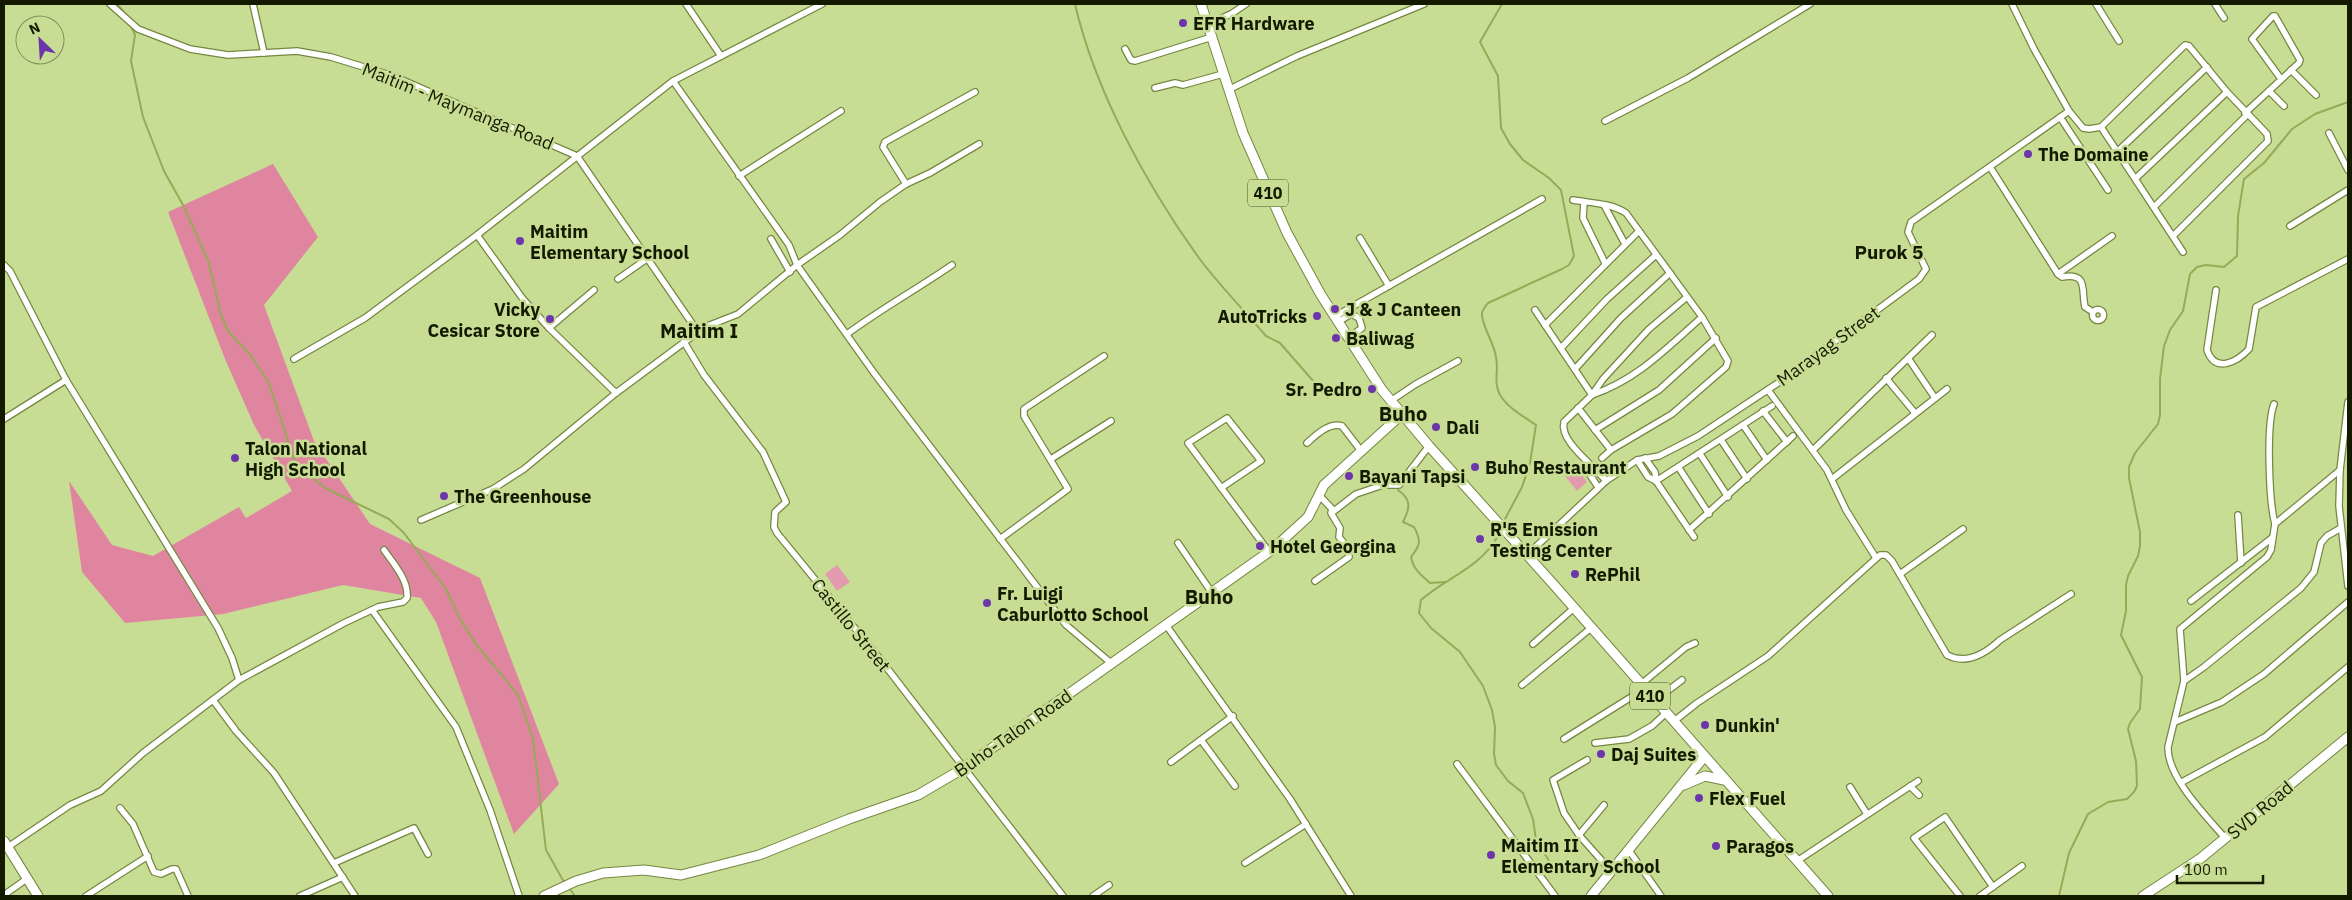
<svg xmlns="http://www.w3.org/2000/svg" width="2352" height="900" font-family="'IBM Plex Sans',sans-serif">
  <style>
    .green { fill: #e29bae }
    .forest { fill: #e085a0 }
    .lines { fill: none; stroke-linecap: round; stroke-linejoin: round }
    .stream { stroke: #95ab56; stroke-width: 2 }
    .street-casing { stroke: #758741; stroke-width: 8 }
    .secondary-casing { stroke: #758741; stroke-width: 11 }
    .primary-casing { stroke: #758741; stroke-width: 11 }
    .street { stroke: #fff; stroke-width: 5.5 }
    .secondary { stroke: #fff; stroke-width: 9 }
    .primary { stroke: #fff; stroke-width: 9 }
    .poi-dot { fill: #6d35ab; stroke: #c8dd94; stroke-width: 2 }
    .labels { text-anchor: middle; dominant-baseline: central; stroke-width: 5; stroke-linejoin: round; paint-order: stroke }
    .shield { fill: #c8dd94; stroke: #49542c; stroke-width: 1 }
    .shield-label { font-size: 16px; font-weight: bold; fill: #131a00 }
    .poi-label { font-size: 18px; font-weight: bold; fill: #131a00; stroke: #c8dd94; text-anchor: start }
    .street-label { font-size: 18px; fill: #131a00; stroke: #c8dd94 }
    .neighbourhood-label { font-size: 19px; font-weight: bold; fill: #131a00; stroke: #c8dd94 }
    .quarter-label { font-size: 20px; font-weight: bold; fill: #131a00; stroke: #c8dd94 }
  </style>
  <rect width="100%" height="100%" fill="#c8dd94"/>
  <g class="green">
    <path d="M 1572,462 L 1587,482 L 1577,491 L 1561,471 Z"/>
    <path d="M 837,565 L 850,582 L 837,591 L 825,574 Z"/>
  </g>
  <path class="forest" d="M 273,164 L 318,237 L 264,305 L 314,441 L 370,524 L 480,578 L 559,784 L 514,834 L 436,622 L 421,598 L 343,585 L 223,614 L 125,623 L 82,572 L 69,481 L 112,545 L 153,556 L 239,507 L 246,518 L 292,491 L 254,425 L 225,359 L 168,212 Z"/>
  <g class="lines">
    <g class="stream">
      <path d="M 117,4 L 128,17"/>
      <path d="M 1075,4 C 1095,91 1147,186 1199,258 C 1219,285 1244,310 1266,336 L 1280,343 L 1328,398"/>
      <path d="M 1502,4 L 1480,42 L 1498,76 L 1501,128 L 1510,144 L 1523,160 L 1549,178 L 1561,190 L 1574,256 L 1569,265 L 1562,269 L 1488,303 C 1485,307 1481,310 1482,316 C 1484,330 1494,343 1496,357 C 1499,370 1493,382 1500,395 C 1508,408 1523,416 1536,425 L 1530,463 L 1522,487 L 1505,519"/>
      <path d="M 131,26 L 135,35 L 131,61 L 143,117 L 164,171 L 183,205 L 208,260 L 221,315 L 228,331 L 252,357 L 268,381 L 294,459 L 307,474 L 327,489 L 389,519 L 404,533 L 446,589 L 460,619 L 476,644 L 518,695 L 533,739 L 546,850 L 564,882"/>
      <path d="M 1398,490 C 1412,500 1410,508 1403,522 L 1414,527 C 1421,540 1421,545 1411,557 C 1413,569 1421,575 1430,583 L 1445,582"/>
      <path d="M 1498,536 C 1478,570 1448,576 1421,600 L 1419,613 L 1431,628 L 1460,652 L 1483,686 L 1492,710 L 1495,727 L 1494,754 L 1496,765 L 1508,781 L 1523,793 L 1533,819 L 1536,840 L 1551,864"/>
      <path d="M 569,888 L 575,896"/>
      <path d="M 2059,896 L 2069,853 L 2088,814 L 2108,802 L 2127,799 L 2134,792 L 2137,786 L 2136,761 L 2128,729 L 2130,723 L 2140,709 L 2142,677 L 2121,635 L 2126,611 L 2126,585 L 2128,576 L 2138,556 L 2140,546 L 2140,532 L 2129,478 L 2129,467 L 2135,453 L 2158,424 L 2160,415 L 2160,379 L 2164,346 L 2170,330 L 2183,311 L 2190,274 L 2197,267 L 2206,265 L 2224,267 L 2237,256 L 2238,216 L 2244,179 L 2264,163 L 2292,129 L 2315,114 L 2348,102"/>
    </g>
    <g class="street-casing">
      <g id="street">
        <path d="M 110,4 L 138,29 L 190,49 L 228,55 L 297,51 L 331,57 L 393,76 L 577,156 L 698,332"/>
        <path d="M 253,4 L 264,53"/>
        <path d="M 686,4 L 721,56"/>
        <path d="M 2012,4 L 2034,49 L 2069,111 L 2083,128 L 2089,129 L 2101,127 L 2185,45 L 2189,46 L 2227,92 L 2267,134 L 2268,141 L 2173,236"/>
        <path d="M 2096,4 L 2119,41"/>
        <path d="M 2215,4 L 2224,18"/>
        <path d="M 1208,24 L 1231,14 L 1246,4"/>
        <path d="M 1125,49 L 1131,60 L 1135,61 L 1212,37"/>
        <path d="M 2291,70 L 2316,95"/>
        <path d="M 673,81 L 789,245 L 797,265 L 874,373 L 1066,625 L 1111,663"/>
        <path d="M 1155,88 L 1175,83 L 1183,85 L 1223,74"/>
        <path d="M 1228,90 L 1297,56 L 1424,4"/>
        <path d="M 2269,91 L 2284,106"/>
        <path d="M 2245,113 L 2299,63 L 2300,60 L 2275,16 L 2273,16 L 2252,39 L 2281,79"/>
        <path d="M 2060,117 L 2108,190"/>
        <path d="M 1605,121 L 1688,78 L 1810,4"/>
        <path d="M 2101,127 L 2183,252"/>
        <path d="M 2329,133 L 2348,170"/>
        <path d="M 2118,151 L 2207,67"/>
        <path d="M 1990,167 L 2058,274 L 2112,236"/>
        <path d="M 739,176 L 841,111"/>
        <path d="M 2136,178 L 2227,92"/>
        <path d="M 906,184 L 883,147 L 885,142 L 975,92"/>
        <path d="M 1573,200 C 1590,203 1611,203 1626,213 L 1702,317 L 1728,361 L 1726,367 L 1672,414 L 1611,450 L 1602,458"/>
        <path d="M 1584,202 L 1583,218 L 1605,263"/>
        <path d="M 1604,205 L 1625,244"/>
        <path d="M 2154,207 L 2247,115"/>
        <path d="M 2290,226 L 2348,190"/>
        <path d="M 477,235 L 523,299 L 549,328 L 616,393"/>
        <path d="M 1360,238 L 1389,286"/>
        <path d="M 771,239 L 790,272"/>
        <path d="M 4,265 L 10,271 L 66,380 L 218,628 L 232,658 L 239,680"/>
        <path d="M 2058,274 L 2062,277 C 2089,272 2081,291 2085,307 L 2093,312"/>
        <path d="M 618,279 L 648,258"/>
        <path d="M 2216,290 L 2207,350 C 2215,374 2237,362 2249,349 L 2256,307 L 2348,259"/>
        <circle cx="2098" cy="315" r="5.5"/>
        <path d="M 1535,310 L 1592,395"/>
        <path d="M 1334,317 L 1542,199"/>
        <path d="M 1338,322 L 1351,314 L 1359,318 L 1362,328 L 1348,338"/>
        <path d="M 1545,325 L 1639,231"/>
        <path d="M 549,328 L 594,290"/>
        <path d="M 847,334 C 881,309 917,289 952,265"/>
        <path d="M 684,342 L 704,375 L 763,452 L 786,502 L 775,512 L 774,527 L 777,533 L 880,659 L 1063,896"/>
        <path d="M 1561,348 L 1607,299 L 1656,255"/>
        <path d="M 1908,358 L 1935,398"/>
        <path d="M 294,359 L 365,318 L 477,235 L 673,81 L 822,4"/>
        <path d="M 1575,369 L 1621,318 L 1670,273"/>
        <path d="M 1886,378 L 1915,413"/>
        <path d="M 1768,390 L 1827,470 L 1846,510 L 1876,558"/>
        <path d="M 1592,395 C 1638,379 1667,348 1702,317"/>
        <path d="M 1395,398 L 1416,384 L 1458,361"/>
        <path d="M 2348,402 L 2340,470 L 2339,506 L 2348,586"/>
        <path d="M 2274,404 C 2266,425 2269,502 2275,524"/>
        <path d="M 1578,408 L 1611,450"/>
        <path d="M 1763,411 L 1787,442"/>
        <path d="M 4,419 L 66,380"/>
        <path d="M 1743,425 L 1767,460"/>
        <path d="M 1595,430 L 1659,390 L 1716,338"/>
        <path d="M 1721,440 L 1747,479"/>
        <path d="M 1307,443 C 1316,435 1329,422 1342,426 L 1362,452"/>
        <path d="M 1813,450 L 1932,335"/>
        <path d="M 1700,454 L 1728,497"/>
        <path d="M 1645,458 L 1655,472 L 1656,481"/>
        <path d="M 1051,459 L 1111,421"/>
        <path d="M 1637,460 L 1648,477 L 1656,481 L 1694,537"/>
        <path d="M 1589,465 L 1590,475 L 1598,487"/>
        <path d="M 1679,468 L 1709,514"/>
        <path d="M 1832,479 L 1947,389"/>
        <path d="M 1606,481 C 1595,466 1559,442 1564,422 L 1592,395 L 1603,379 L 1649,329 L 1687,297"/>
        <path d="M 1656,481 L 1772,406"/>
        <path d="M 1221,488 L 1261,461 L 1227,418 L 1188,443 L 1269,552"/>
        <path d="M 1318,494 L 1334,511 L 1356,494 L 1383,485 L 1399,485 L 1429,446"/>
        <path d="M 2238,515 L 2241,563"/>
        <path d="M 421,520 L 493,489 L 524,469 L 616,393 L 698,332 L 710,325 L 738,314 L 797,265 L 840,235 L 880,202 L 906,184 L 930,173 L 979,144"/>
        <path d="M 1689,530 L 1793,436"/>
        <path d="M 1000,539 L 1068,489 L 1024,416 L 1024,409 L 1104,356"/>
        <path d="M 1178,543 L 1212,593"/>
        <path d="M 1527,555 L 1606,481 L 1637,460 L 1659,456 L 1698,436 L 1784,379 L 1919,279 L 1926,269 L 1908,232 L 1911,222 L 2069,111"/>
        <path d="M 1900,574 L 1963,529"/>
        <path d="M 1315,581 L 1349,557 L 1348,548 L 1339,537 L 1340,528 L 1331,513 L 1332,509"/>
        <path d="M 2191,601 L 2272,538"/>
        <path d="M 372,610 L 456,727 L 490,810 L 519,896"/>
        <path d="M 1166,625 L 1290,799 L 1351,896"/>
        <path d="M 1533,644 L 1574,608"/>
        <path d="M 2184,681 L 2204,667 L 2301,588 L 2314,572 L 2321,543 L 2327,536 L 2341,528"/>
        <path d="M 1522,685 L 1591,628"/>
        <path d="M 1640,685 L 1686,647 L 1695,643"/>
        <path d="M 213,700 L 236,731 L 274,773 L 355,896"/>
        <path d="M 1654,701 L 1682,680"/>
        <path d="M 1673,722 L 1697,703 L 1768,656 L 1880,555 L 1886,555 L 1892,561 L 1947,655 C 1966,665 1985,654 2000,640 L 2071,594"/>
        <path d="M 2175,722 L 2222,702 L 2264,674 L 2348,602"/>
        <path d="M 1564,739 L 1644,689"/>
        <path d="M 1201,740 L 1235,786"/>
        <path d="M 1595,743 L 1629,739 L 1652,726 L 1665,714"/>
        <path d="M 1587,760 L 1553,780 L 1564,813 L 1579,835 L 1611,871"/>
        <path d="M 1171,762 L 1233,716"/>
        <path d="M 1457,764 L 1555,896"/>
        <path d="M 2182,782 L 2265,737 L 2348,667"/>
        <path d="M 1910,786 L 1919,795"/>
        <path d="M 1850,787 L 1867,814"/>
        <path d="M 120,808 L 133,824 L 154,872 L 161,874 L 172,869 L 176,869 L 188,896"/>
        <path d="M 1579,835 L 1604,805"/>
        <path d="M 2225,838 C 2206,816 2167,777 2168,747 L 2184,681 L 2180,629 L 2267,557 L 2271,550 L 2275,524 L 2340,470"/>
        <path d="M 8,847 L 70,805 L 101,791 L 143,753 L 239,680 L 344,623 L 378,607 L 403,602 L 407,598 C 409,581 394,564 384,550"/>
        <path d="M 1628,849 L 1661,896"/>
        <path d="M 1797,861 L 1918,781"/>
        <path d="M 334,863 L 414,828 L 428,854"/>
        <path d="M 1245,863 L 1306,824"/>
        <path d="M 4,895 L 28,878"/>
        <path d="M 86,896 L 148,856"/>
        <path d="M 300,896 L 343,877"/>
        <path d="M 1093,896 L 1109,885"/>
        <path d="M 1960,896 L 1914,838 L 1945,817 L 1993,887"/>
        <path d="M 1980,896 L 2022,866"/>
      </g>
    </g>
    <g class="secondary-casing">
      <g id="secondary">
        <path d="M 4,841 L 38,896"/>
        <path d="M 544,896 L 576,881 L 603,873 L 644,870 L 681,875 L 759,855 L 849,819 L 918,795 L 964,768 L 1273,549 L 1308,517 L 1324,485 L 1401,415"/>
        <path d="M 2143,896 L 2201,858 L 2348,737"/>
      </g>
    </g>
    <g class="primary-casing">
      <g id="primary">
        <path d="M 1201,4 L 1243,133 L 1287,233 L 1321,295 L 1382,390 L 1429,446 L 1554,585 L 1828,896"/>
        <path d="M 1684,785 L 1705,776 L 1724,780"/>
        <path d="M 1591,896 L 1704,757"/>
      </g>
    </g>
    <use href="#street" class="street"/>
    <use href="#secondary" class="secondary"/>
    <use href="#primary" class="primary"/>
  </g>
  <g class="poi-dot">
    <circle cx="1183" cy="23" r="5"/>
    <circle cx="2028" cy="154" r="5"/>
    <circle cx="520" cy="241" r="5"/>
    <circle cx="1335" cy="309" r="5"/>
    <circle cx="1317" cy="316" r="5"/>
    <circle cx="550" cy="319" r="5"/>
    <circle cx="1336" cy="338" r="5"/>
    <circle cx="1372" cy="389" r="5"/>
    <circle cx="1436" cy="427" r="5"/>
    <circle cx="235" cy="458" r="5"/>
    <circle cx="1475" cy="467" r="5"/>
    <circle cx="1349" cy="476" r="5"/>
    <circle cx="444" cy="496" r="5"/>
    <circle cx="1480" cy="539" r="5"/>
    <circle cx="1260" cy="546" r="5"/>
    <circle cx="1575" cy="574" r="5"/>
    <circle cx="987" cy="603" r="5"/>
    <circle cx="1705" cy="725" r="5"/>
    <circle cx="1601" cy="754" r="5"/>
    <circle cx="1699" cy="798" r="5"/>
    <circle cx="1716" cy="846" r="5"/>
    <circle cx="1491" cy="855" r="5"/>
  </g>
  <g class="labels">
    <g class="shield">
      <rect x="1248" y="179.5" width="40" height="27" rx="4"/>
      <rect x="1630" y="682.5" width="40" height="27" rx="4"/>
    </g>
    <g class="shield-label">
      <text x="1268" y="193">410</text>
      <text x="1650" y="696">410</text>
    </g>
    <g class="poi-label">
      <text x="1193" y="23">EFR Hardware</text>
      <text x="2038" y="154">The Domaine</text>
      <text x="530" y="231">Maitim<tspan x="530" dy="21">Elementary School</tspan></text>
      <text x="540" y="309" text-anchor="end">Vicky<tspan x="540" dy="21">Cesicar Store</tspan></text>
      <text x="1345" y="309">J &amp; J Canteen</text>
      <text x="1307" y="316" text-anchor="end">AutoTricks</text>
      <text x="1346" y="338">Baliwag</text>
      <text x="1362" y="389" text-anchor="end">Sr. Pedro</text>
      <text x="1446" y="427">Dali</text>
      <text x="245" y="448">Talon National<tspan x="245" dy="21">High School</tspan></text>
      <text x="1485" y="467">Buho Restaurant</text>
      <text x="1359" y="476">Bayani Tapsi</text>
      <text x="454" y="496">The Greenhouse</text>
      <text x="1490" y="529">R'5 Emission<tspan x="1490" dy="21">Testing Center</tspan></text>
      <text x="1270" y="546">Hotel Georgina</text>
      <text x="1585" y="574">RePhil</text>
      <text x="997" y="593">Fr. Luigi<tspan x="997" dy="21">Caburlotto School</tspan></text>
      <text x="1715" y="725">Dunkin'</text>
      <text x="1611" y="754">Daj Suites</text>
      <text x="1709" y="798">Flex Fuel</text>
      <text x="1501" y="845">Maitim II<tspan x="1501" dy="21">Elementary School</tspan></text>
      <text x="1726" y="846">Paragos</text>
    </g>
    <g class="street-label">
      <text transform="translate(458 106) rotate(22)">Maitim - Maymanga Road</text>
      <text transform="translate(1828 346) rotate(-36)">Marayag Street</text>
      <text transform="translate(851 625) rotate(51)">Castillo Street</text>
      <text transform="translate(1013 733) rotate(-35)">Buho-Talon Road</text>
      <text transform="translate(2260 810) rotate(-40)">SVD Road</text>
    </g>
    <g class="neighbourhood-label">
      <text x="1889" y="252">Purok 5</text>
    </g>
    <g class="quarter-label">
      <text x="699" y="330">Maitim I</text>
      <text x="1403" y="413">Buho</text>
      <text x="1209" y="596">Buho</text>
    </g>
  </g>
  <rect width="2352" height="900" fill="none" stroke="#131a00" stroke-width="10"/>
  <g transform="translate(40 40) rotate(335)"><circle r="24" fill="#c8dd94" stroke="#808f59"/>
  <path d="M0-4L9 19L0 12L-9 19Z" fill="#6d35ab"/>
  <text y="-8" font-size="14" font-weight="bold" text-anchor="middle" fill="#131a00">N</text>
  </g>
  <path d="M2177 875v8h86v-8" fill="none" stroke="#131a00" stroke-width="2.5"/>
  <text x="2184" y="875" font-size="15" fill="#131a00" stroke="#c8dd94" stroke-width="4" paint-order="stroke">100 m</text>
</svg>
